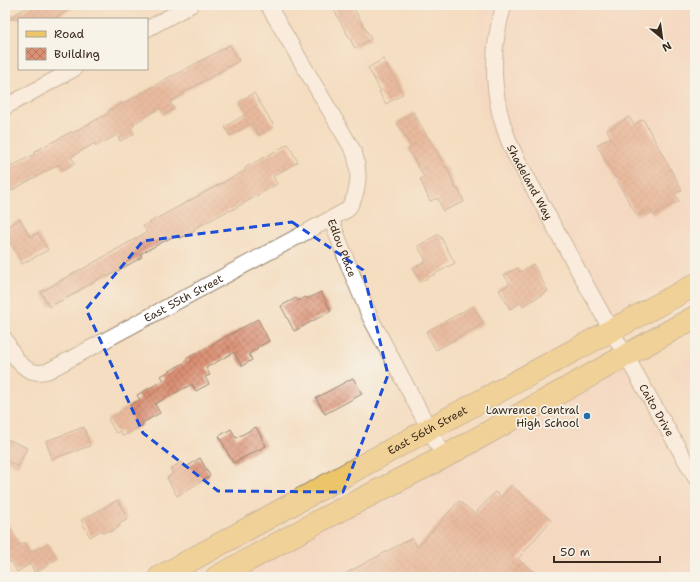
<svg xmlns="http://www.w3.org/2000/svg" width="700" height="582" font-family="'Shantell Sans',sans-serif">
  <style>
    .built { fill: #f5d2c2 }
    .building { fill: url(#building-cross-hatch) }
    .lines { fill: none; stroke-linecap: round; stroke-linejoin: round }
    .street-casing { stroke: #98846f; stroke-width: 17 }
    .primary-casing { stroke: #98846f; stroke-width: 24 }
    .street { stroke: #fff; stroke-width: 15 }
    .primary { stroke: #ecc569; stroke-width: 22 }
    .marked { fill: none; stroke: #1d4ed8; stroke-width: 3; stroke-dasharray: 8 5; stroke-linejoin: round }
    .poi-dot { fill: #1f6fb2; stroke: #f7f3e8; stroke-width: 1.5 }
    .labels { text-anchor: middle; dominant-baseline: central; stroke-width: 3.5; stroke-linejoin: round; paint-order: stroke }
    .street-label { font-size: 11px; fill: #3b2a1e; stroke: #f7f3e8 }
    .poi-label { font-size: 11px; fill: #3b2a1e; stroke: #f7f3e8; text-anchor: end }
  </style>
  <defs>
    <pattern id="building-cross-hatch" width="8" height="8" patternUnits="userSpaceOnUse"><rect width="8" height="8" fill="#db9074"/><path d="M0 0l8 8M0 8l8-8" fill="none" stroke="#b3765f"/></pattern>
  </defs>
  <rect width="100%" height="100%" fill="#f7f3e8"/>
  <filter id="ink" filterUnits="userSpaceOnUse"><feTurbulence type="fractalNoise" baseFrequency=".025" numOctaves="2"/><feDisplacementMap in="SourceGraphic" scale="8" xChannelSelector="R" yChannelSelector="G"/><feConvolveMatrix kernelMatrix="1 2 1 2 8 2 1 2 1" color-interpolation-filters="sRGB"/></filter>
  <filter id="wash" filterUnits="userSpaceOnUse"><feTurbulence type="fractalNoise" baseFrequency=".012" numOctaves="4" result="noise"/><feDisplacementMap in="SourceGraphic" scale="16" xChannelSelector="R" yChannelSelector="G"/><feGaussianBlur stdDeviation="0.9" result="paint"/><feColorMatrix in="noise" values="0 0 0 0 0 0 0 0 0 0 0 0 0 0 0 0 0 1.4 0 .05"/><feComposite in="paint" operator="in"/></filter>
  <g filter="url(#wash)">
    <rect width="100%" height="100%" fill="#f4ddc0"/>
    <g class="built">
      <path d="M 482,5 L 695,5 L 695,269 L 611,312 L 537,231 L 519,197 L 488,129 L 473,81 L 474,29 Z"/>
      <path d="M 626,355 L 695,477 L 695,577 L 217,577 Z"/>
      <path d="M 695,355 L 695,417 L 670,368 Z"/>
    </g>
    <g id="blocks">
      <g class="building">
        <path d="M 32,5 L 78,5 L 53,19 L 6,19 Z"/>
        <path d="M 343,5 L 352,5 L 371,39 L 355,48 L 334,10 Z"/>
        <path d="M 230,45 L 239,61 L 183,93 L 184,94 L 170,102 L 174,109 L 164,115 L 160,108 L 133,124 L 134,126 L 131,128 L 134,134 L 120,141 L 117,135 L 96,146 L 95,143 L 71,157 L 75,163 L 63,170 L 59,164 L 5,194 L 5,170 L 35,154 L 34,152 L 71,132 L 72,133 L 109,113 L 108,111 L 122,103 L 123,104 L 173,75 L 173,76 Z"/>
        <path d="M 383,59 L 403,94 L 386,104 L 379,92 L 381,91 L 368,68 Z"/>
        <path d="M 254,93 L 274,126 L 259,135 L 252,123 L 230,136 L 225,127 L 246,114 L 239,102 Z"/>
        <path d="M 413,112 L 446,168 L 447,167 L 456,189 L 458,189 L 464,202 L 443,211 L 438,198 L 430,201 L 420,179 L 424,177 L 408,149 L 411,147 L 397,122 Z"/>
        <path d="M 629,117 L 634,125 L 643,119 L 682,190 L 675,194 L 679,201 L 653,215 L 650,209 L 637,216 L 597,145 L 611,137 L 607,130 Z"/>
        <path d="M 288,144 L 298,162 L 273,176 L 277,184 L 230,211 L 229,210 L 194,229 L 195,231 L 180,238 L 178,234 L 140,254 L 142,257 L 107,277 L 106,275 L 78,291 L 78,292 L 49,307 L 41,292 L 81,269 L 81,270 L 147,232 L 143,226 L 246,170 L 245,168 Z"/>
        <path d="M 20,219 L 30,237 L 38,233 L 48,250 L 22,264 L 5,233 L 5,228 Z"/>
        <path d="M 439,234 L 455,263 L 420,282 L 413,268 L 426,261 L 418,246 Z"/>
        <path d="M 533,264 L 548,291 L 523,306 L 521,302 L 510,309 L 499,290 L 510,284 L 504,275 L 518,268 L 520,272 Z"/>
        <path d="M 321,292 L 331,311 L 294,331 L 281,306 L 296,298 L 298,301 L 306,297 L 307,299 Z"/>
        <path d="M 473,306 L 483,324 L 436,350 L 426,332 Z"/>
        <path d="M 258,319 L 269,341 L 256,348 L 257,349 L 249,354 L 252,360 L 242,366 L 234,352 L 206,368 L 210,375 L 205,377 L 209,384 L 196,391 L 192,384 L 155,404 L 160,413 L 142,423 L 143,425 L 123,436 L 120,431 L 116,433 L 108,419 L 120,413 L 119,411 L 140,400 L 137,395 L 164,380 L 161,376 L 187,361 L 186,359 Z"/>
        <path d="M 353,378 L 362,394 L 325,414 L 316,398 Z"/>
        <path d="M 84,427 L 90,446 L 52,459 L 46,441 Z"/>
        <path d="M 256,427 L 266,446 L 233,463 L 219,436 L 231,429 L 236,438 Z"/>
        <path d="M 5,438 L 27,448 L 18,467 L 5,460 Z"/>
        <path d="M 200,458 L 210,476 L 177,496 L 167,478 L 173,474 L 170,469 L 181,462 L 185,468 Z"/>
        <path d="M 511,485 L 551,520 L 518,559 L 540,577 L 339,577 L 412,538 L 417,547 L 459,501 L 475,514 L 495,492 L 501,497 Z"/>
        <path d="M 118,500 L 128,519 L 119,524 L 120,526 L 110,532 L 109,530 L 103,533 L 102,530 L 90,537 L 81,520 Z"/>
        <path d="M 5,519 L 20,545 L 25,543 L 30,552 L 48,543 L 57,559 L 46,565 L 47,566 L 35,573 L 30,564 L 17,572 L 12,562 L 10,563 L 5,554 Z"/>
      </g>
    </g>
  </g>
  <g filter="url(#ink)">
    <use href="#blocks" fill-opacity="0" stroke="#98846f" stroke-width="1"/>
    <g class="lines">
      <g class="street-casing">
        <g id="street">
          <path id="s1" d="M 504,5 C 488,56 492,109 516,157 L 611,330 L 695,477"/>
          <path d="M 147,29 L 191,5"/>
          <path d="M 5,107 L 74,69"/>
          <path id="s2" d="M 331,219 L 350,269 L 370,317 L 444,457"/>
          <path id="s3" d="M 5,339 C 12,352 19,369 35,372 C 39,373 44,372 48,371 L 347,210 C 360,194 360,171 354,152 L 268,5"/>
        </g>
      </g>
      <g class="primary-casing">
        <g id="primary">
          <path id="s4" d="M 160,577 L 429,429 L 695,285"/>
          <path d="M 217,577 L 321,520 L 444,457 L 695,317"/>
        </g>
      </g>
      <use href="#street" class="street"/>
      <use href="#primary" class="primary"/>
    </g>
  </g>
  <path d="M0 0H700V582H0ZM 292,222 L 363,270 L 388,375 L 343,492 L 218,491 L 143,433 L 86,309 L 143,241 Z" fill="#f4ddc0" fill-opacity=".55" fill-rule="evenodd"/>
  <path class="marked" d="M 292,222 L 363,270 L 388,375 L 343,492 L 218,491 L 143,433 L 86,309 L 143,241 Z"/>
  <circle class="poi-dot" cx="587" cy="416" r="4"/>
  <g class="labels">
    <g class="street-label">
      <text stroke="none"><textPath href="#s1" startOffset="185">Shadeland Way</textPath></text>
      <text stroke="none"><textPath href="#s2" startOffset="31">Edlou Place</textPath></text>
      <text stroke="none"><textPath href="#s3" startOffset="213">East 55th Street</textPath></text>
      <text stroke="none"><textPath href="#s1" startOffset="446">Caito Drive</textPath></text>
      <text stroke="none"><textPath href="#s4" startOffset="305">East 56th Street</textPath></text>
    </g>
    <g class="poi-label">
      <text x="579" y="410">Lawrence Central<tspan x="579" dy="13">High School</tspan></text>
    </g>
  </g>
  <rect width="700" height="582" fill="none" stroke="#f7f3e8" stroke-width="20"/>
  <rect x="18" y="18" width="130" height="52" fill="#f7f3e8" stroke="#aca397"/>
  <rect x="26" y="31" width="20" height="6" fill="#ecc569" stroke="#aca397"/>
  <text x="54" y="38" font-size="12" fill="#3b2a1e">Road</text>
  <rect x="26" y="48" width="20" height="12" fill="url(#building-cross-hatch)" stroke="#aca397"/>
  <text x="54" y="58" font-size="12" fill="#3b2a1e">Building</text>
  <g transform="translate(662 38) rotate(151)" stroke="#f7f3e8" stroke-width="3" paint-order="stroke">
  <path d="M0-3L7 15L0 10L-7 15Z" fill="#3b2a1e"/>
  <text y="-6" font-size="11" font-weight="bold" text-anchor="middle" fill="#3b2a1e">N</text>
  </g>
  <path d="M554 556v6h106v-6" fill="none" stroke="#3b2a1e" stroke-width="2"/>
  <text x="560" y="556" font-size="12" fill="#3b2a1e" stroke="#f7f3e8" stroke-width="3" paint-order="stroke">50 m</text>
</svg>
